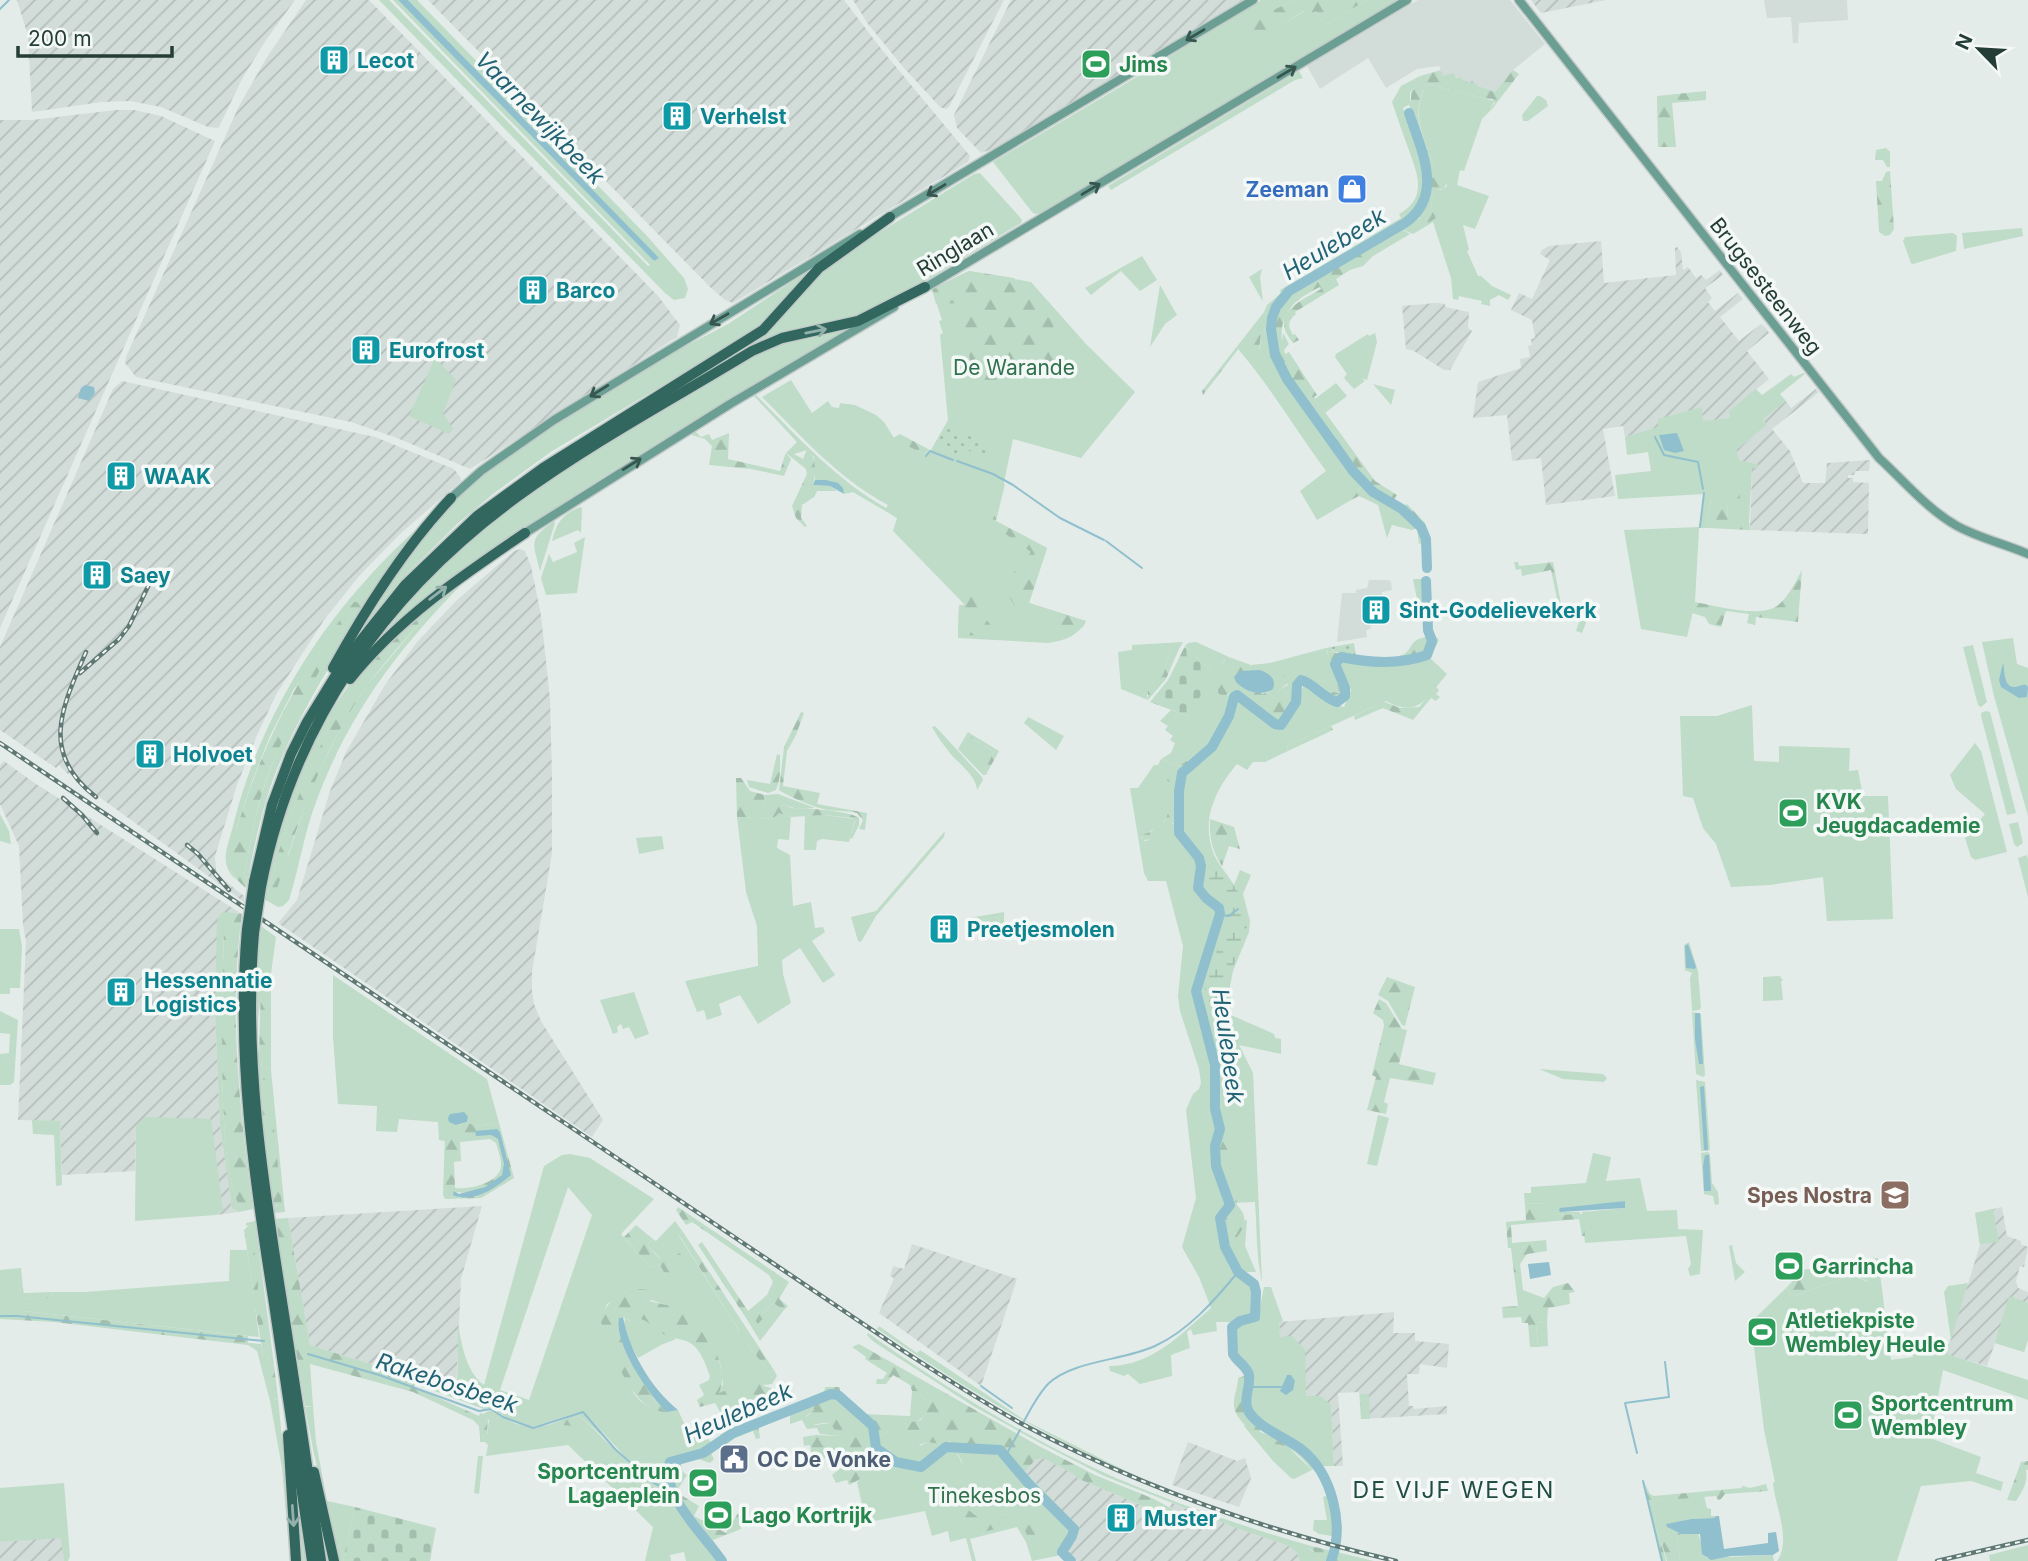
<svg xmlns="http://www.w3.org/2000/svg" width="2028" height="1561" font-family="Inter,sans-serif">
  <style>
    .built { fill: #d2dcd8 }
    .industrial { fill: url(#industrial-furrows) }
    .green { fill: #bedcc8; fill-rule: evenodd }
    .forest { fill: url(#forest-firs); fill-rule: evenodd }
    .wetland { fill: url(#wetland-marsh) }
    .cemetery { fill: url(#cemetery-stones) }
    .garden { fill: url(#garden-dots) }
    .water { fill: #90c0cd }
    .lines { fill: none; stroke-linecap: round; stroke-linejoin: round }
    .stream { stroke: #90c0cd; stroke-width: 2 }
    .river { stroke: #90c0cd; stroke-width: 10 }
    .primary-casing { stroke: #c2c9c7; stroke-width: 11 }
    .highway-casing { stroke: #c2c9c7; stroke-width: 13 }
    .primary { stroke: #6b9f94; stroke-width: 8 }
    .highway { stroke: #32675f; stroke-width: 10 }
    .rail-casing { stroke: #5f7873; stroke-width: 4.5 }
    .rail { stroke: #f4f9f7; stroke-width: 2; stroke-dasharray: 5; stroke-linecap: butt }
    .highway-bridge-casing { stroke: #c2c9c7; stroke-width: 13; stroke-linecap: butt }
    .highway-bridge { stroke: #32675f; stroke-width: 10 }
    .oneway { stroke: #36564e }
    .oneway2 { stroke: #93b0ab }
    .labels { text-anchor: middle; dominant-baseline: central; stroke-width: 7; stroke-linejoin: round; paint-order: stroke }
    .culture-label { font-size: 21px; font-weight: bold; fill: #0d838f; stroke: #f4f9f7; text-anchor: start }
    .leisure-label { font-size: 21px; font-weight: bold; fill: #27864d; stroke: #f4f9f7; text-anchor: start }
    .shop-label { font-size: 21px; font-weight: bold; fill: #366cbe; stroke: #f4f9f7; text-anchor: end }
    .street-label { font-size: 21px; fill: #243d37; stroke: #f4f9f7 }
    .park-label { font-size: 21px; fill: #31714d; stroke: #f4f9f7 }
    .education-label { font-size: 21px; font-weight: bold; fill: #785e54; stroke: #f4f9f7; text-anchor: end }
    .service-label { font-size: 21px; font-weight: bold; fill: #4e5e75; stroke: #f4f9f7; text-anchor: start }
    .water-label { font-size: 23px; font-style: italic; fill: #226275; stroke: #f4f9f7 }
    .neighbourhood-label { font-size: 23px; letter-spacing: 2px; fill: #214d45; stroke: #f4f9f7 }
  </style>
  <defs>
    <pattern id="industrial-furrows" width="10" height="10" patternUnits="userSpaceOnUse" patternTransform="scale(1.75)"><rect width="10" height="10" fill="#d2dcd8"/><path d="M-1 1l2-2M0 10L10 0M9 11l2-2" fill="none" stroke="#b4beba"/></pattern>
    <pattern id="forest-firs" width="22" height="20" patternUnits="userSpaceOnUse" patternTransform="scale(1.75)"><rect width="22" height="20" fill="#bedcc8"/><path d="M5 1l3.5 6h-7zM16 11l3.5 6h-7z" fill="#a3beac"/></pattern>
    <pattern id="wetland-marsh" width="20" height="14" patternUnits="userSpaceOnUse" patternTransform="scale(1.75)"><rect width="20" height="14" fill="#bedcc8"/><path d="M1 5h8M5 5V1M11 12h8M15 12V8" fill="none" stroke="#a3beac"/></pattern>
    <pattern id="cemetery-stones" width="16" height="16" patternUnits="userSpaceOnUse" patternTransform="scale(1.75)"><rect width="16" height="16" fill="#bedcc8"/><path d="M2 7V4a2 2 0 0 1 4 0v3zM10 15v-3a2 2 0 0 1 4 0v3z" fill="#a3beac"/></pattern>
    <pattern id="garden-dots" width="8" height="8" patternUnits="userSpaceOnUse" patternTransform="scale(1.75)"><rect width="8" height="8" fill="#bedcc8"/><path d="M2 2h.1M6 6h.1" fill="none" stroke="#a3beac" stroke-width="1.8" stroke-linecap="round"/></pattern>
  </defs>
  <rect width="100%" height="100%" fill="#e4ece9"/>
  <g class="built">
    <path d="M 1418,0 L 1510,0 L 1545,44 L 1513,70 L 1495,92 L 1469,83 L 1459,77 L 1443,76 L 1439,66 L 1417,69 L 1386,88 L 1368,58 L 1320,89 L 1307,66 Z"/>
    <path d="M 1764,0 L 1847,0 L 1848,20 L 1799,23 L 1798,43 L 1793,43 L 1791,17 L 1767,18 Z"/>
    <path d="M 1369,580 L 1388,580 L 1391,582 L 1392,590 L 1382,592 L 1381,600 L 1366,601 L 1367,608 L 1370,608 L 1372,618 L 1369,619 L 1371,628 L 1366,631 L 1367,637 L 1337,642 L 1342,593 L 1356,593 L 1356,590 L 1367,588 Z"/>
  </g>
  <g class="industrial">
    <path d="M 17,0 L 295,0 L 266,40 L 242,79 L 219,127 L 217,128 L 208,127 L 161,107 L 130,101 L 102,102 L 32,112 L 28,36 Z"/>
    <path d="M 306,0 L 369,0 L 658,296 L 680,325 L 677,337 L 470,469 L 397,438 L 351,422 L 136,377 L 125,363 L 126,357 L 239,106 L 267,57 Z"/>
    <path d="M 428,0 L 844,0 L 882,50 L 970,156 L 968,162 L 733,303 L 725,300 L 710,287 Z"/>
    <path d="M 853,0 L 1004,0 L 949,107 L 946,109 L 940,107 L 904,68 L 868,24 Z"/>
    <path d="M 1011,0 L 1243,0 L 993,149 L 981,153 L 957,128 L 954,115 Z"/>
    <path d="M 1531,0 L 1606,0 L 1541,13 Z"/>
    <path d="M 116,110 L 134,110 L 161,116 L 215,141 L 0,628 L 0,120 L 32,120 Z"/>
    <path d="M 1601,241 L 1604,283 L 1676,275 L 1675,248 L 1677,247 L 1681,252 L 1683,270 L 1688,267 L 1696,278 L 1701,275 L 1706,280 L 1720,270 L 1723,275 L 1705,288 L 1712,298 L 1708,302 L 1715,311 L 1738,293 L 1743,299 L 1720,317 L 1739,341 L 1761,324 L 1766,328 L 1769,333 L 1747,351 L 1769,379 L 1730,411 L 1730,418 L 1703,422 L 1701,408 L 1658,419 L 1659,427 L 1625,437 L 1623,426 L 1603,429 L 1615,496 L 1546,505 L 1541,458 L 1512,461 L 1507,415 L 1473,418 L 1478,382 L 1521,368 L 1520,359 L 1530,357 L 1528,346 L 1532,345 L 1531,339 L 1535,338 L 1532,320 L 1511,310 L 1519,293 L 1532,299 L 1550,260 L 1540,254 L 1542,250 L 1549,246 Z"/>
    <path d="M 1436,303 L 1445,304 L 1445,307 L 1469,312 L 1468,328 L 1472,331 L 1450,370 L 1444,370 L 1414,351 L 1406,349 L 1402,306 Z"/>
    <path d="M 122,381 L 375,437 L 454,469 L 460,477 L 461,481 L 400,534 L 360,575 L 324,620 L 277,693 L 257,735 L 237,785 L 215,856 L 216,870 L 220,877 L 244,896 L 244,902 L 91,791 L 72,770 L 69,775 L 59,765 L 56,768 L 0,730 L 0,647 L 113,389 Z"/>
    <path d="M 1816,389 L 1819,392 L 1772,429 L 1790,451 L 1803,483 L 1825,483 L 1827,463 L 1870,460 L 1869,471 L 1855,471 L 1854,475 L 1848,475 L 1848,478 L 1853,478 L 1853,482 L 1869,483 L 1868,534 L 1750,530 L 1752,468 L 1757,464 L 1740,461 L 1736,450 L 1767,425 L 1763,419 L 1786,401 L 1791,408 Z"/>
    <path d="M 520,549 L 525,551 L 531,566 L 541,615 L 550,699 L 552,777 L 552,853 L 532,972 L 532,991 L 534,1004 L 541,1021 L 603,1120 L 592,1137 L 278,923 L 297,900 L 330,791 L 346,752 L 385,685 L 417,642 L 457,600 L 514,551 Z"/>
    <path d="M 4,761 L 36,784 L 242,914 L 227,912 L 215,1011 L 220,1125 L 232,1208 L 239,1212 L 216,1215 L 223,1210 L 136,1127 L 135,1171 L 62,1175 L 60,1121 L 18,1120 L 26,941 L 23,925 L 19,846 L 0,804 L 0,765 Z"/>
    <path d="M 482,1206 L 461,1279 L 456,1391 L 310,1345 L 288,1218 Z"/>
    <path d="M 2002,1207 L 2007,1236 L 2021,1241 L 2021,1244 L 2028,1247 L 2024,1267 L 2020,1266 L 2016,1281 L 2018,1288 L 2028,1292 L 2028,1340 L 2024,1352 L 1995,1343 L 1987,1366 L 1946,1354 L 1980,1245 L 1975,1213 Z"/>
    <path d="M 912,1244 L 1017,1279 L 981,1386 L 879,1313 L 894,1278 L 890,1276 L 893,1266 L 904,1269 Z"/>
    <path d="M 1394,1312 L 1393,1333 L 1415,1333 L 1415,1341 L 1449,1344 L 1447,1368 L 1420,1364 L 1419,1374 L 1407,1374 L 1409,1406 L 1413,1406 L 1414,1409 L 1447,1406 L 1447,1414 L 1361,1419 L 1359,1392 L 1338,1393 L 1343,1466 L 1334,1466 L 1331,1405 L 1306,1396 L 1280,1337 L 1279,1322 Z"/>
    <path d="M 1188,1442 L 1237,1461 L 1245,1458 L 1251,1478 L 1239,1507 L 1172,1485 Z"/>
    <path d="M 1043,1458 L 1068,1471 L 1079,1479 L 1160,1513 L 1170,1513 L 1174,1511 L 1170,1507 L 1172,1503 L 1236,1528 L 1289,1546 L 1297,1553 L 1300,1561 L 1078,1561 L 1070,1558 L 1066,1552 L 1078,1528 L 1072,1520 L 1053,1505 L 1054,1501 L 1025,1472 L 1035,1460 Z"/>
    <path d="M 62,1537 L 64,1561 L 0,1561 L 0,1542 Z"/>
  </g>
  <g class="green">
    <path d="M 379,0 L 389,0 L 648,266 L 650,265 L 393,0 L 398,0 L 654,261 L 658,258 L 408,0 L 417,0 L 647,236 L 684,278 L 688,289 L 685,298 L 674,300 L 665,293 Z"/>
    <path d="M 1261,0 L 1295,0 L 1231,30 L 1244,32 L 1249,43 L 1305,11 L 1316,11 L 1325,25 L 1367,0 L 1400,0 L 1041,213 L 1035,214 L 1032,212 L 993,162 L 1125,84 Z"/>
    <path d="M 1299,71 L 1303,78 L 1295,80 L 1111,190 L 1108,186 Z"/>
    <path d="M 1420,76 L 1421,80 L 1410,92 L 1410,104 L 1403,108 C 1410,130 1422,154 1425,177 C 1430,216 1381,235 1353,251 L 1351,248 L 1401,218 L 1399,214 C 1430,197 1416,171 1407,145 C 1402,131 1397,117 1392,102 L 1401,86 Z"/>
    <path d="M 1427,84 L 1495,101 L 1490,108 L 1492,109 L 1482,119 L 1464,171 L 1460,170 L 1457,185 L 1489,196 L 1475,229 L 1463,225 L 1469,250 L 1467,251 L 1478,276 L 1481,276 L 1492,286 L 1511,295 L 1508,300 L 1499,295 L 1490,300 L 1490,306 L 1481,304 L 1482,301 L 1459,296 L 1458,300 L 1453,299 L 1451,278 L 1433,222 L 1413,234 L 1401,229 L 1418,216 L 1418,219 L 1436,218 L 1431,206 L 1434,189 L 1441,190 L 1447,186 L 1446,180 L 1435,177 L 1435,170 C 1425,139 1409,115 1427,84 Z"/>
    <path d="M 1537,96 L 1540,96 L 1546,100 L 1548,106 L 1528,121 L 1523,121 L 1522,115 Z"/>
    <path d="M 980,173 L 1018,215 L 1022,220 L 1021,223 L 900,296 L 867,314 L 739,354 L 738,352 C 776,329 798,292 830,263 L 974,174 Z"/>
    <path d="M 2022,228 L 2023,236 L 1964,249 L 1962,233 Z"/>
    <path d="M 1953,233 L 1957,236 L 1956,251 L 1913,264 L 1911,263 L 1903,241 L 1905,237 Z"/>
    <path d="M 1350,249 L 1351,252 C 1321,270 1285,283 1270,317 L 1264,312 L 1267,305 L 1281,293 L 1280,290 Z"/>
    <path d="M 1142,256 L 1157,280 L 1140,291 L 1121,271 L 1091,295 L 1085,288 Z"/>
    <path d="M 822,262 L 766,324 L 552,451 L 493,494 L 457,524 L 399,582 L 360,634 L 357,633 L 424,535 L 476,479 L 529,442 L 650,365 L 728,324 Z"/>
    <path d="M 1262,269 L 1260,277 L 1263,302 L 1249,277 Z"/>
    <path d="M 969,271 L 1031,282 L 1086,344 L 1135,392 L 1081,458 L 1013,439 L 996,521 L 1047,548 L 1029,603 L 1086,621 C 1078,636 1064,641 1048,643 L 958,638 L 959,605 L 965,605 L 893,531 L 897,518 L 853,492 L 844,494 L 844,492 L 826,480 L 815,480 L 814,457 L 807,450 L 794,454 L 803,459 L 806,469 L 786,453 L 797,442 L 754,396 L 756,395 C 796,435 836,480 886,508 L 888,505 C 839,479 801,436 762,397 L 791,380 L 812,413 L 828,401 L 832,407 L 839,408 L 840,403 L 855,405 L 876,415 L 884,422 L 894,438 L 923,454 L 931,450 L 948,420 L 940,335 L 943,333 L 939,321 L 942,320 L 932,289 Z"/>
    <path d="M 1160,285 L 1177,315 L 1165,324 L 1150,347 Z"/>
    <path d="M 854,326 C 737,396 620,463 508,540 C 461,572 413,603 374,646 L 371,646 L 406,602 L 452,555 L 477,532 L 548,479 L 772,345 Z"/>
    <path d="M 1267,330 L 1274,363 L 1280,375 L 1362,486 L 1351,500 L 1317,520 L 1300,491 L 1326,471 C 1296,431 1271,387 1238,349 L 1243,342 L 1260,349 L 1261,334 Z"/>
    <path d="M 1375,333 L 1377,342 L 1367,380 L 1361,378 L 1365,381 L 1354,389 L 1344,378 L 1347,374 L 1335,357 L 1336,354 L 1368,334 L 1369,336 Z"/>
    <path d="M 435,358 L 456,380 L 443,413 L 453,429 L 449,434 L 409,416 Z"/>
    <path d="M 1803,373 L 1805,374 L 1780,394 L 1786,401 L 1763,419 L 1767,425 L 1736,450 L 1740,461 L 1758,464 L 1758,468 L 1752,468 L 1749,521 L 1728,521 L 1727,502 L 1711,499 L 1707,528 L 1699,528 L 1695,602 L 1687,637 L 1641,629 L 1624,530 L 1699,527 L 1704,494 L 1618,499 L 1615,475 L 1651,471 L 1648,452 L 1627,455 L 1625,437 L 1658,427 L 1658,419 L 1702,407 L 1703,421 L 1730,418 L 1729,411 L 1756,389 L 1762,395 L 1791,374 L 1794,377 Z"/>
    <path d="M 1336,383 L 1347,396 L 1325,413 L 1315,399 Z"/>
    <path d="M 1373,384 L 1395,390 L 1391,405 Z"/>
    <path d="M 580,507 L 582,508 L 581,533 L 578,530 L 552,541 C 557,522 562,515 580,507 Z"/>
    <path d="M 430,516 C 376,597 314,678 277,769 C 263,804 255,841 248,878 L 244,877 C 251,838 258,799 273,762 C 295,708 327,655 360,607 L 294,689 L 270,736 L 253,779 L 237,826 L 231,871 L 236,880 C 217,862 229,845 234,822 C 256,734 305,647 366,580 C 386,557 408,537 430,516 Z"/>
    <path d="M 554,521 L 555,523 L 540,571 C 533,541 528,540 554,521 Z"/>
    <path d="M 585,537 L 577,593 L 546,595 L 541,578 L 549,554 L 553,562 L 577,552 L 574,543 Z"/>
    <path d="M 478,568 C 406,639 351,707 316,802 C 304,834 299,868 289,900 L 283,906 L 278,907 L 264,899 C 283,801 322,699 397,630 C 422,608 451,589 478,568 ZM 432,608 L 369,683 L 347,715 L 312,786 L 288,856 L 274,868 C 305,769 346,670 432,608 Z"/>
    <path d="M 1413,579 L 1422,579 L 1424,616 L 1418,604 Z"/>
    <path d="M 1431,631 L 1439,640 L 1430,658 L 1447,674 C 1427,697 1419,719 1386,701 L 1287,746 L 1288,751 L 1265,762 L 1253,762 L 1247,770 L 1237,764 C 1216,789 1201,818 1213,852 C 1217,863 1228,875 1234,885 L 1240,870 L 1251,875 L 1243,894 L 1250,921 L 1249,932 L 1233,971 L 1230,986 L 1231,1015 L 1274,1034 L 1275,1038 L 1281,1039 L 1281,1054 L 1239,1045 L 1253,1073 L 1262,1282 C 1256,1255 1257,1229 1255,1202 L 1231,1203 L 1217,1147 L 1222,1125 L 1217,1107 L 1218,1067 L 1198,989 L 1223,909 C 1219,897 1206,898 1200,888 L 1202,860 L 1180,828 L 1183,775 L 1191,765 L 1214,748 L 1241,695 L 1273,719 L 1281,728 L 1288,722 L 1293,714 L 1304,684 L 1308,685 L 1322,700 L 1344,707 L 1351,690 L 1339,666 L 1341,660 C 1365,664 1412,670 1431,653 L 1434,640 Z"/>
    <path d="M 2013,638 L 2017,664 L 2028,668 L 2028,816 L 1994,696 L 1982,642 Z"/>
    <path d="M 1183,642 L 1179,649 L 1171,650 L 1163,675 L 1147,695 L 1148,700 L 1121,689 L 1118,652 L 1132,650 L 1132,645 Z"/>
    <path d="M 1196,642 L 1229,657 C 1211,669 1220,680 1227,696 L 1233,690 L 1237,691 C 1230,698 1232,704 1228,712 C 1221,729 1212,744 1200,756 L 1197,754 L 1179,766 L 1161,759 L 1171,753 L 1175,743 L 1170,740 L 1173,736 L 1165,730 L 1168,726 L 1160,721 L 1171,710 L 1187,716 L 1210,670 L 1185,646 L 1188,643 Z"/>
    <path d="M 1973,645 L 1987,702 L 1981,707 L 1978,705 L 1963,647 Z"/>
    <path d="M 1326,648 L 1339,691 L 1343,691 L 1340,698 L 1325,696 L 1320,691 L 1321,690 L 1333,696 L 1339,693 C 1322,693 1317,676 1300,675 L 1280,689 L 1278,699 L 1274,699 L 1268,692 L 1272,690 L 1249,671 L 1251,665 L 1270,663 Z"/>
    <path d="M 1752,705 L 1754,761 L 1779,762 L 1779,746 L 1850,748 L 1849,771 L 1858,770 L 1863,796 L 1888,796 L 1893,919 L 1827,921 L 1823,877 L 1770,885 L 1731,887 L 1716,844 L 1703,828 L 1693,798 L 1683,796 L 1680,716 L 1717,716 Z"/>
    <path d="M 1986,711 L 1990,712 L 2016,813 L 2007,815 L 1981,716 L 1981,713 Z"/>
    <path d="M 1028,717 L 1064,736 L 1056,750 L 1024,723 Z"/>
    <path d="M 935,726 L 982,777 L 983,780 L 977,790 C 976,775 958,763 949,752 C 943,744 937,736 932,727 Z"/>
    <path d="M 968,732 L 971,734 L 969,737 L 994,752 L 985,769 L 988,771 L 986,775 L 983,775 L 958,749 Z"/>
    <path d="M 1975,743 L 1981,751 L 2007,852 L 1975,860 L 1971,857 L 1965,838 L 1985,814 L 1956,789 L 1950,775 Z"/>
    <path d="M 1154,765 L 1158,765 L 1179,775 L 1175,825 L 1168,818 L 1141,838 L 1145,841 L 1176,832 L 1198,864 L 1197,891 L 1205,901 L 1216,905 L 1218,912 L 1205,961 L 1195,985 L 1195,997 L 1214,1066 L 1214,1112 L 1217,1126 L 1212,1148 L 1216,1178 L 1227,1206 L 1218,1218 C 1220,1233 1224,1266 1236,1275 C 1242,1278 1247,1279 1252,1284 L 1254,1294 L 1253,1314 L 1232,1322 L 1216,1322 L 1217,1331 L 1193,1335 L 1191,1329 L 1187,1332 L 1190,1348 L 1171,1355 L 1172,1376 L 1140,1384 L 1128,1374 L 1124,1376 L 1110,1371 L 1109,1366 C 1152,1366 1181,1334 1211,1308 L 1199,1277 L 1182,1247 L 1196,1198 L 1186,1110 L 1193,1094 L 1199,1089 L 1201,1083 L 1199,1069 L 1180,1011 L 1178,996 L 1183,946 L 1166,881 L 1148,881 L 1144,873 L 1130,788 L 1138,788 Z"/>
    <path d="M 778,794 L 815,808 L 797,809 L 785,805 L 775,808 L 763,805 L 765,795 Z"/>
    <path d="M 779,813 L 791,817 L 789,840 L 778,839 L 777,848 L 790,855 L 793,906 L 811,902 L 815,928 L 823,927 L 825,932 L 812,941 L 835,975 L 823,983 L 800,948 L 782,960 L 783,974 L 791,1003 L 758,1024 L 740,995 L 719,1004 L 722,1015 L 707,1020 L 704,1010 L 697,1012 L 685,981 L 758,966 L 757,926 L 746,892 L 737,817 L 773,819 Z"/>
    <path d="M 0,814 L 9,831 L 11,844 L 0,841 Z"/>
    <path d="M 824,815 L 855,819 L 849,842 L 822,839 L 817,841 L 816,850 L 804,850 L 805,816 Z"/>
    <path d="M 2018,822 L 2023,843 L 2017,847 L 2014,844 L 2009,824 Z"/>
    <path d="M 945,831 L 944,837 L 876,916 L 861,942 L 858,941 L 851,917 L 876,911 Z"/>
    <path d="M 662,836 L 664,849 L 639,854 L 636,838 Z"/>
    <path d="M 2027,855 L 2028,860 L 2028,897 L 2018,858 Z"/>
    <path d="M 999,917 L 1000,922 L 990,925 L 990,930 L 971,933 L 969,922 Z"/>
    <path d="M 217,921 L 224,932 C 223,977 214,1186 244,1211 L 239,1212 L 232,1208 L 220,1125 L 215,1011 Z"/>
    <path d="M 261,926 L 276,937 L 271,974 L 264,974 C 261,1002 251,1040 263,1067 L 271,1070 L 285,1212 L 274,1213 L 273,1206 L 278,1206 C 271,1165 262,1124 258,1083 C 254,1031 256,978 261,926 Z"/>
    <path d="M 0,929 L 19,929 L 22,946 L 20,988 L 10,988 L 10,994 L 0,994 Z"/>
    <path d="M 1689,942 L 1698,971 L 1701,1008 L 1699,1010 L 1692,1011 L 1690,978 L 1692,973 L 1685,970 L 1684,945 Z"/>
    <path d="M 333,975 L 487,1079 L 499,1123 L 475,1126 L 467,1122 L 468,1117 L 456,1125 L 461,1124 L 455,1133 L 445,1141 L 439,1140 L 438,1122 L 399,1119 L 397,1132 L 376,1131 L 377,1106 L 338,1104 L 333,1037 Z"/>
    <path d="M 1780,976 L 1783,981 L 1781,981 L 1783,1000 L 1763,1001 L 1763,977 Z"/>
    <path d="M 634,992 L 649,1034 L 635,1039 L 629,1027 L 623,1029 L 621,1024 L 617,1027 L 618,1032 L 613,1034 L 600,1000 Z"/>
    <path d="M 0,1011 L 18,1020 L 14,1082 L 10,1085 L 0,1085 L 0,1054 L 9,1053 L 10,1034 L 0,1033 Z"/>
    <path d="M 1692,1012 L 1701,1014 L 1705,1075 L 1703,1077 L 1696,1074 Z"/>
    <path d="M 1539,1069 L 1603,1074 L 1607,1078 L 1604,1082 L 1563,1079 Z"/>
    <path d="M 1696,1080 L 1705,1082 L 1710,1149 L 1708,1151 L 1701,1151 Z"/>
    <path d="M 1378,1115 L 1389,1118 L 1377,1166 L 1367,1164 Z"/>
    <path d="M 144,1117 L 211,1119 L 223,1210 L 216,1215 L 135,1221 L 136,1126 Z"/>
    <path d="M 32,1120 L 60,1121 L 62,1185 L 56,1186 L 54,1135 L 33,1134 Z"/>
    <path d="M 1708,1152 L 1710,1154 L 1712,1183 L 1718,1192 L 1719,1204 L 1715,1205 L 1713,1196 L 1704,1194 L 1701,1153 Z"/>
    <path d="M 1593,1153 L 1611,1157 L 1606,1181 L 1640,1178 L 1647,1211 L 1677,1210 L 1678,1229 L 1703,1230 L 1700,1274 L 1690,1276 L 1688,1269 L 1691,1264 L 1686,1236 L 1585,1243 L 1582,1212 L 1625,1208 L 1624,1201 L 1560,1212 L 1580,1212 L 1580,1214 L 1550,1215 L 1549,1203 L 1525,1204 L 1524,1193 L 1531,1193 L 1531,1187 L 1586,1183 Z"/>
    <path d="M 570,1154 L 590,1158 L 654,1199 L 621,1234 L 651,1268 L 659,1264 L 665,1274 L 680,1254 L 672,1258 L 660,1258 L 647,1245 L 653,1239 L 656,1241 L 675,1221 L 683,1232 L 679,1236 L 752,1351 L 770,1372 L 774,1370 L 777,1376 L 772,1384 L 764,1385 L 763,1383 L 719,1393 L 723,1384 L 720,1362 L 676,1308 L 626,1292 L 607,1304 L 601,1323 L 634,1394 C 646,1409 659,1413 678,1410 L 688,1432 L 698,1429 L 702,1441 L 709,1439 L 711,1445 L 703,1452 L 651,1468 L 662,1480 L 659,1485 L 631,1463 L 583,1411 L 532,1427 L 507,1418 L 491,1408 L 484,1409 L 457,1399 L 458,1322 C 461,1343 466,1372 484,1385 L 544,1166 L 562,1155 ZM 568,1187 L 592,1215 L 529,1400 L 500,1390 Z"/>
    <path d="M 1993,1209 L 1999,1242 L 1980,1244 L 1975,1213 Z"/>
    <path d="M 1247,1220 L 1245,1246 L 1256,1272 L 1240,1272 L 1230,1248 L 1228,1223 Z"/>
    <path d="M 255,1221 L 274,1365 L 267,1367 L 274,1400 L 278,1398 L 294,1561 L 290,1561 L 282,1468 L 270,1401 L 257,1351 L 248,1345 L 248,1343 L 261,1344 L 264,1359 L 269,1358 L 255,1307 L 259,1337 L 23,1311 L 0,1311 L 0,1270 L 21,1268 L 23,1289 L 18,1290 L 18,1299 L 52,1297 L 51,1292 L 85,1292 L 229,1281 L 230,1250 L 247,1250 L 254,1295 L 249,1225 L 246,1226 L 246,1223 Z"/>
    <path d="M 1732,1245 L 1736,1263 L 1745,1272 L 1735,1281 L 1729,1246 Z"/>
    <path d="M 1878,1258 L 1891,1360 L 1913,1357 L 1912,1349 L 1949,1344 L 1947,1354 L 2028,1380 L 2028,1400 L 1943,1370 L 1930,1438 L 1981,1457 L 1976,1473 L 2003,1482 L 2001,1491 L 1971,1481 L 1921,1486 L 1897,1561 L 1777,1561 C 1792,1541 1775,1506 1773,1483 L 1775,1482 L 1764,1430 L 1751,1322 L 1786,1288 L 1791,1297 L 1851,1275 L 1868,1282 L 1872,1268 L 1866,1268 L 1865,1260 Z"/>
    <path d="M 1968,1283 L 1951,1340 L 1944,1292 L 1948,1286 Z"/>
    <path d="M 1264,1287 L 1271,1287 L 1283,1321 L 1279,1323 L 1280,1337 L 1292,1336 L 1305,1350 L 1306,1396 L 1320,1396 L 1331,1405 L 1334,1466 L 1319,1466 C 1302,1444 1259,1429 1248,1408 L 1253,1382 L 1248,1363 C 1228,1358 1238,1342 1235,1328 L 1243,1322 L 1258,1318 Z"/>
    <path d="M 2009,1296 L 2028,1303 L 2028,1340 L 2024,1352 L 1995,1343 Z"/>
    <path d="M 773,1303 L 784,1310 L 760,1341 L 746,1318 L 763,1313 Z"/>
    <path d="M 637,1317 C 650,1320 662,1334 676,1339 L 661,1345 L 638,1358 L 627,1338 L 624,1326 L 625,1318 L 630,1321 Z"/>
    <path d="M 1547,1322 L 1548,1346 L 1538,1347 L 1536,1323 Z"/>
    <path d="M 879,1326 L 917,1353 L 920,1350 L 1026,1421 L 1142,1479 C 1047,1439 962,1386 877,1329 Z"/>
    <path d="M 868,1333 C 946,1388 1028,1439 1116,1478 C 1179,1505 1245,1527 1311,1546 L 1309,1549 L 1328,1561 L 1300,1561 L 1297,1553 L 1289,1546 L 1236,1528 L 1104,1476 L 1040,1443 L 973,1406 L 874,1342 L 867,1335 Z"/>
    <path d="M 912,1391 L 917,1391 L 926,1400 C 931,1418 918,1422 903,1424 L 920,1446 L 927,1442 L 939,1444 L 940,1447 L 919,1466 L 897,1461 L 878,1448 L 878,1437 L 889,1432 L 879,1422 L 863,1414 L 910,1416 Z"/>
    <path d="M 1360,1394 L 1369,1394 L 1370,1419 L 1361,1419 Z"/>
    <path d="M 812,1404 L 814,1410 L 806,1416 L 808,1421 L 816,1425 L 830,1423 L 839,1436 L 820,1434 L 817,1428 L 807,1429 L 802,1420 L 790,1424 L 790,1414 Z"/>
    <path d="M 313,1406 L 316,1442 L 327,1501 L 355,1507 L 343,1561 L 339,1561 L 314,1454 L 305,1407 Z"/>
    <path d="M 491,1410 C 516,1426 529,1432 557,1422 L 559,1425 L 571,1426 L 571,1419 L 580,1416 L 582,1418 L 639,1473 L 661,1490 L 716,1561 L 686,1561 L 684,1552 L 670,1555 L 671,1561 L 645,1561 L 653,1527 L 568,1445 L 486,1456 L 488,1445 L 485,1442 L 480,1442 L 480,1437 L 487,1436 L 489,1420 L 483,1414 Z"/>
    <path d="M 1243,1425 L 1257,1433 L 1264,1443 L 1286,1445 L 1312,1470 L 1294,1479 L 1291,1478 L 1273,1461 Z"/>
    <path d="M 948,1448 L 954,1448 L 962,1463 L 969,1451 L 980,1450 L 1000,1456 L 1070,1526 L 1071,1533 L 1059,1549 L 1061,1555 L 1032,1561 L 1026,1542 L 1017,1527 L 970,1539 L 976,1561 L 972,1561 L 966,1538 L 950,1542 L 948,1531 L 932,1536 L 925,1511 L 869,1522 L 864,1513 L 857,1482 L 870,1469 L 879,1471 L 889,1461 C 931,1477 918,1463 948,1448 Z"/>
    <path d="M 478,1456 L 483,1456 L 479,1494 L 474,1493 Z"/>
    <path d="M 293,1469 L 307,1556 L 307,1561 L 299,1561 Z"/>
    <path d="M 64,1483 L 70,1556 L 68,1561 L 64,1561 L 61,1538 L 0,1542 L 0,1488 Z"/>
    <path d="M 1704,1496 L 1707,1508 L 1711,1509 L 1711,1516 L 1716,1516 L 1714,1518 L 1691,1519 L 1667,1524 L 1667,1537 L 1662,1543 L 1666,1561 L 1657,1529 L 1659,1523 L 1656,1522 L 1652,1501 Z"/>
    <path d="M 1314,1520 L 1335,1520 L 1335,1540 L 1332,1536 L 1319,1534 L 1313,1530 Z"/>
    <path d="M 1698,1533 L 1706,1558 L 1773,1555 L 1774,1561 L 1680,1561 L 1677,1538 L 1681,1534 Z"/>
    <path d="M 2028,1545 L 2028,1561 L 1990,1561 L 1989,1555 Z"/>
  </g>
  <g class="forest">
    <path d="M 1295,0 L 1367,0 L 1325,25 L 1316,11 L 1306,16 L 1304,11 L 1249,44 L 1244,32 L 1233,36 L 1230,35 L 1230,30 Z"/>
    <path d="M 1441,70 L 1443,76 L 1454,73 L 1456,78 L 1459,77 L 1469,83 L 1472,81 L 1478,86 L 1495,92 L 1513,70 L 1519,74 L 1492,109 L 1490,108 L 1495,103 L 1493,99 L 1483,98 L 1427,84 C 1408,115 1425,138 1435,170 L 1435,176 L 1443,177 L 1448,182 L 1443,189 L 1434,190 L 1431,206 L 1436,218 L 1423,226 C 1412,215 1431,197 1431,180 C 1431,159 1416,126 1409,105 C 1415,92 1405,95 1421,80 L 1420,76 Z"/>
    <path d="M 1706,91 L 1706,100 L 1672,103 L 1676,147 L 1658,147 L 1657,96 Z"/>
    <path d="M 1886,148 L 1890,152 L 1890,167 L 1887,167 L 1883,160 L 1875,160 L 1876,150 Z"/>
    <path d="M 1890,171 L 1894,229 L 1890,235 L 1885,236 L 1879,232 L 1876,181 L 1882,181 L 1886,172 Z"/>
    <path d="M 1401,229 L 1410,234 L 1373,256 L 1363,266 L 1350,270 L 1336,279 L 1339,285 L 1295,312 L 1296,314 C 1288,321 1287,325 1293,335 L 1295,334 L 1299,340 L 1293,343 C 1269,314 1297,303 1321,289 L 1320,287 C 1295,299 1279,312 1282,342 L 1283,333 L 1289,344 L 1284,350 L 1285,354 L 1289,352 L 1317,395 L 1314,397 L 1375,481 L 1397,495 L 1393,501 C 1347,474 1315,414 1285,370 C 1253,312 1285,297 1331,271 C 1355,257 1378,243 1401,229 Z"/>
    <path d="M 969,271 L 1014,278 L 1052,321 L 1061,357 L 1027,374 L 995,397 L 986,395 C 966,367 966,336 962,303 L 936,304 L 932,289 Z"/>
    <path d="M 1264,312 L 1270,317 L 1267,330 L 1261,334 L 1259,351 L 1253,351 L 1243,343 L 1203,395 L 1202,391 Z"/>
    <path d="M 695,431 L 701,437 L 709,434 L 712,440 L 729,433 L 728,459 L 780,471 L 785,455 L 786,453 L 791,459 L 784,476 L 751,469 L 709,465 L 712,446 L 705,439 L 689,434 Z"/>
    <path d="M 900,434 L 930,450 L 923,454 L 893,438 Z"/>
    <path d="M 807,449 C 817,456 816,474 813,485 L 830,486 L 837,491 L 817,491 L 814,497 L 802,505 L 801,518 L 807,526 L 805,527 L 796,518 L 792,506 L 807,474 L 803,459 Z"/>
    <path d="M 996,480 L 1005,484 L 996,521 L 1047,548 L 1029,603 L 1086,621 L 1083,627 L 1068,636 L 1052,619 L 1015,606 L 1002,586 L 1031,552 L 1000,530 L 991,536 L 986,534 C 996,518 999,499 996,480 Z"/>
    <path d="M 1362,486 L 1401,511 L 1407,504 L 1425,523 L 1429,547 L 1423,549 L 1422,543 L 1419,544 L 1417,528 L 1412,530 L 1392,525 L 1387,538 L 1378,505 L 1359,496 L 1351,500 Z"/>
    <path d="M 1739,492 L 1740,498 L 1727,502 L 1728,520 L 1749,521 L 1750,530 L 1707,528 L 1711,499 Z"/>
    <path d="M 1514,562 L 1518,562 L 1519,566 L 1553,562 L 1561,604 L 1590,612 L 1582,633 L 1576,631 L 1582,613 L 1576,612 L 1575,614 L 1559,608 L 1551,570 L 1522,576 L 1521,569 L 1516,570 Z"/>
    <path d="M 1802,570 L 1798,622 L 1756,617 L 1755,625 L 1747,623 L 1749,614 L 1726,611 L 1721,627 L 1709,624 L 1705,617 L 1692,613 L 1695,602 C 1715,606 1760,618 1777,606 C 1788,598 1796,581 1802,570 Z"/>
    <path d="M 962,585 L 980,601 L 981,614 L 997,632 L 997,638 L 958,634 L 959,605 L 965,605 L 955,594 Z"/>
    <path d="M 354,602 L 357,602 L 361,607 C 327,655 296,708 273,762 C 258,798 251,838 244,877 L 248,878 L 246,888 C 239,882 232,876 230,867 C 227,855 237,827 241,815 C 266,737 303,666 354,602 Z"/>
    <path d="M 430,606 L 433,608 L 430,611 C 400,645 369,678 347,717 C 315,772 295,832 276,892 L 273,895 C 269,873 280,849 287,828 C 315,745 359,660 430,606 Z"/>
    <path d="M 1427,637 L 1430,646 C 1422,664 1374,662 1357,660 C 1349,659 1343,655 1335,657 L 1332,662 L 1341,691 L 1339,691 L 1329,663 L 1328,653 L 1331,651 C 1345,658 1387,661 1402,655 C 1413,651 1408,639 1427,637 Z"/>
    <path d="M 1174,648 L 1179,649 L 1166,679 L 1148,700 L 1148,691 L 1163,675 L 1171,650 Z"/>
    <path d="M 1229,657 L 1251,665 L 1249,671 L 1240,671 L 1262,694 L 1268,692 L 1274,699 L 1277,699 L 1280,689 L 1288,685 L 1284,675 L 1291,672 L 1295,677 C 1316,667 1317,692 1340,693 L 1333,696 C 1317,691 1316,679 1301,677 L 1294,684 C 1295,699 1292,708 1282,722 L 1273,719 L 1234,690 L 1224,697 L 1218,693 L 1218,667 Z"/>
    <path d="M 1436,687 L 1439,690 L 1436,694 L 1440,697 L 1436,701 L 1431,698 L 1413,720 L 1383,708 L 1355,720 L 1354,716 L 1375,706 L 1380,700 L 1400,708 L 1419,707 Z"/>
    <path d="M 801,712 L 804,713 L 796,735 L 787,751 L 783,786 L 820,793 L 817,804 L 867,813 L 865,830 L 859,829 L 863,820 L 857,813 C 847,810 838,812 828,810 C 818,809 787,796 779,790 L 784,747 Z"/>
    <path d="M 1331,726 L 1333,730 L 1288,751 L 1287,746 Z"/>
    <path d="M 971,734 L 999,751 L 988,771 L 985,769 L 994,752 L 969,737 Z"/>
    <path d="M 777,754 L 780,755 C 780,767 781,779 776,790 L 768,793 L 749,787 L 747,780 L 770,784 Z"/>
    <path d="M 1197,754 L 1200,756 L 1189,763 L 1179,775 L 1174,773 L 1173,783 L 1167,781 L 1171,772 L 1158,765 L 1161,759 L 1179,766 Z"/>
    <path d="M 736,778 L 741,778 L 750,791 L 765,795 L 763,805 L 775,807 L 785,805 C 795,811 803,807 814,809 C 825,810 851,812 859,818 L 859,825 L 852,839 L 850,838 L 855,821 L 852,818 L 824,815 L 791,817 L 779,813 L 773,819 L 737,817 Z"/>
    <path d="M 1173,810 L 1172,823 L 1177,828 L 1176,832 L 1157,839 L 1142,840 L 1143,835 L 1152,831 L 1157,823 L 1165,821 L 1169,811 Z"/>
    <path d="M 1210,819 L 1234,827 L 1240,849 L 1229,846 L 1222,866 C 1212,851 1209,837 1210,819 Z"/>
    <path d="M 227,912 L 242,914 C 228,1013 240,1111 253,1209 L 244,1211 C 214,1186 223,977 224,932 L 217,921 L 221,913 Z"/>
    <path d="M 1004,912 L 1004,928 L 990,930 L 989,925 L 1000,922 L 999,917 L 969,922 L 969,918 Z"/>
    <path d="M 264,974 L 271,974 L 271,1070 L 263,1067 L 259,1058 L 261,977 Z"/>
    <path d="M 1387,977 L 1415,987 L 1405,1026 L 1402,1025 L 1388,1001 L 1378,995 Z"/>
    <path d="M 1379,999 L 1386,1003 L 1402,1029 L 1407,1030 L 1399,1064 L 1436,1073 L 1433,1085 L 1390,1078 L 1384,1102 L 1388,1104 L 1386,1114 L 1367,1110 L 1376,1077 L 1372,1075 L 1384,1026 L 1383,1020 L 1373,1013 Z"/>
    <path d="M 264,1078 L 269,1078 L 282,1205 L 273,1206 L 258,1086 Z"/>
    <path d="M 467,1122 L 475,1126 L 499,1123 L 514,1178 L 481,1198 L 445,1199 L 443,1195 L 445,1133 L 455,1133 L 461,1124 ZM 500,1132 L 507,1178 L 459,1198 L 454,1191 C 467,1197 498,1186 504,1172 C 507,1163 501,1148 498,1139 L 491,1135 ZM 490,1139 L 496,1143 C 498,1150 501,1158 501,1165 C 501,1183 468,1190 455,1188 L 454,1162 L 461,1161 L 460,1142 Z"/>
    <path d="M 1225,1137 L 1231,1140 C 1226,1161 1235,1184 1237,1205 C 1253,1221 1240,1235 1227,1248 L 1225,1215 L 1231,1204 C 1222,1183 1212,1158 1225,1137 Z"/>
    <path d="M 1549,1203 L 1551,1215 L 1583,1214 L 1585,1236 L 1582,1236 L 1579,1219 L 1511,1225 L 1512,1243 L 1546,1240 L 1547,1251 L 1527,1254 L 1520,1264 L 1523,1290 L 1544,1298 L 1553,1287 L 1568,1283 L 1575,1292 L 1569,1293 L 1570,1304 L 1548,1308 L 1547,1322 L 1536,1323 L 1538,1347 L 1530,1347 L 1528,1323 L 1522,1323 L 1521,1317 L 1503,1318 L 1502,1307 L 1518,1306 L 1511,1248 L 1508,1248 L 1506,1222 L 1526,1220 L 1525,1204 Z"/>
    <path d="M 678,1207 L 789,1282 L 779,1299 L 788,1306 L 784,1310 L 773,1303 L 763,1313 L 764,1317 L 758,1324 L 753,1317 L 746,1318 L 698,1245 L 702,1242 L 748,1311 L 767,1295 L 773,1282 L 769,1275 L 692,1222 L 686,1225 L 676,1210 Z"/>
    <path d="M 288,1218 L 310,1345 L 456,1391 L 457,1399 L 415,1384 L 414,1387 L 479,1416 L 480,1413 L 488,1416 L 487,1436 L 480,1437 L 479,1426 L 473,1420 L 413,1392 L 310,1364 L 313,1406 L 305,1406 L 274,1219 Z"/>
    <path d="M 249,1225 L 251,1225 L 258,1282 L 258,1290 L 254,1295 L 244,1230 Z"/>
    <path d="M 636,1225 L 653,1239 L 647,1245 L 659,1258 L 668,1252 L 672,1257 L 680,1253 L 685,1263 L 673,1273 L 665,1274 L 659,1264 L 651,1268 L 624,1237 Z"/>
    <path d="M 683,1232 L 774,1370 L 770,1372 L 752,1351 L 679,1235 Z"/>
    <path d="M 1865,1260 L 1866,1268 L 1873,1268 L 1874,1278 L 1870,1282 L 1851,1275 L 1791,1297 L 1786,1288 L 1803,1270 Z"/>
    <path d="M 23,1289 L 24,1293 L 51,1292 L 52,1298 L 18,1299 L 18,1290 Z"/>
    <path d="M 640,1289 L 649,1290 L 651,1294 L 650,1301 C 659,1304 672,1305 681,1309 C 705,1320 731,1369 719,1393 L 738,1386 L 763,1383 L 764,1386 L 771,1388 L 774,1391 L 728,1410 L 735,1427 L 781,1410 L 781,1414 L 758,1423 L 760,1438 L 756,1439 L 753,1431 L 735,1438 L 721,1448 L 719,1446 L 711,1453 L 714,1459 L 710,1463 L 698,1459 L 681,1464 L 683,1472 L 687,1475 L 678,1489 L 682,1492 L 681,1495 L 699,1506 L 694,1516 L 726,1533 L 738,1513 L 741,1529 L 713,1540 L 726,1561 L 716,1561 L 661,1490 L 638,1473 L 641,1470 L 659,1485 L 662,1479 L 651,1468 L 668,1464 L 667,1469 L 671,1473 L 678,1472 L 681,1467 L 671,1466 L 671,1460 L 698,1452 L 700,1456 L 722,1441 L 720,1435 L 730,1429 L 715,1403 L 700,1407 L 697,1400 L 704,1395 L 699,1385 L 709,1380 L 710,1376 C 705,1363 700,1346 686,1341 C 678,1338 668,1338 660,1332 C 652,1327 647,1319 637,1318 L 633,1322 L 623,1317 L 619,1318 L 654,1399 L 666,1412 C 631,1412 613,1351 601,1323 C 606,1300 617,1293 640,1289 Z"/>
    <path d="M 260,1306 L 269,1358 L 264,1359 L 255,1307 Z"/>
    <path d="M 0,1311 L 23,1311 L 248,1336 L 248,1345 L 54,1322 L 0,1319 Z"/>
    <path d="M 859,1344 L 1037,1445 L 1095,1475 L 1154,1499 L 1174,1510 L 1170,1513 L 1160,1513 L 1079,1479 L 1068,1471 L 1043,1458 L 1035,1460 L 1025,1472 L 1054,1501 L 1053,1505 L 1006,1454 C 994,1458 982,1450 970,1451 L 963,1463 L 950,1441 L 940,1447 L 939,1444 L 927,1442 L 914,1447 L 895,1428 L 903,1424 L 921,1420 L 926,1413 L 926,1400 L 917,1391 L 912,1391 L 910,1385 L 893,1375 L 886,1384 L 876,1384 L 877,1379 L 883,1379 L 887,1373 L 865,1359 L 866,1357 L 852,1347 Z"/>
    <path d="M 274,1365 L 278,1398 L 273,1400 L 266,1367 Z"/>
    <path d="M 1247,1375 L 1246,1410 L 1261,1424 L 1260,1432 L 1272,1436 L 1274,1434 L 1295,1447 L 1316,1467 L 1312,1470 C 1300,1455 1287,1441 1268,1445 C 1258,1438 1235,1420 1234,1406 C 1233,1397 1238,1388 1238,1378 Z"/>
    <path d="M 825,1387 L 840,1387 L 840,1391 L 863,1414 L 889,1427 L 889,1432 L 878,1437 L 880,1447 L 876,1451 L 889,1461 L 889,1468 L 873,1472 L 870,1469 L 866,1476 L 849,1485 L 847,1480 L 836,1483 L 832,1475 L 848,1462 L 841,1453 L 813,1462 L 810,1445 L 804,1446 L 803,1437 L 816,1435 L 839,1436 L 830,1423 C 820,1421 811,1430 806,1417 L 814,1410 L 810,1400 L 824,1393 Z"/>
    <path d="M 583,1411 L 603,1435 L 602,1436 L 580,1416 L 571,1419 L 571,1426 L 559,1425 L 557,1422 Z"/>
    <path d="M 2028,1461 L 2028,1470 L 2026,1470 C 2028,1483 2023,1490 2016,1501 L 2007,1500 L 2021,1462 Z"/>
    <path d="M 1643,1480 L 1650,1494 L 1654,1496 L 1741,1488 L 1743,1486 L 1750,1488 L 1766,1484 L 1768,1491 L 1725,1494 L 1721,1499 L 1718,1500 L 1716,1496 L 1652,1501 L 1656,1522 L 1664,1522 L 1665,1524 L 1657,1529 L 1666,1561 L 1662,1561 Z"/>
    <path d="M 1333,1494 L 1339,1520 L 1327,1520 L 1323,1497 Z"/>
    <path d="M 967,1509 C 972,1512 976,1517 982,1519 C 995,1523 1002,1509 1016,1524 L 975,1534 L 959,1525 L 960,1514 Z"/>
    <path d="M 1023,1517 L 1035,1531 L 1039,1540 L 1033,1543 C 1028,1537 1020,1525 1023,1517 Z"/>
    <path d="M 1667,1527 L 1681,1534 L 1677,1538 L 1680,1561 L 1667,1561 L 1662,1543 L 1663,1538 L 1667,1537 Z"/>
    <path d="M 1311,1546 L 1374,1561 L 1328,1561 L 1313,1556 L 1314,1551 L 1309,1549 Z"/>
  </g>
  <path class="wetland" d="M 1211,861 L 1218,863 C 1227,878 1241,892 1245,909 C 1252,934 1239,948 1232,970 C 1225,993 1230,1017 1234,1040 L 1218,1044 L 1204,992 L 1227,918 L 1223,898 C 1207,889 1202,880 1211,861 Z"/>
  <g class="cemetery">
    <path d="M 1185,646 L 1210,670 L 1203,692 L 1187,716 L 1150,702 L 1168,680 Z"/>
    <path d="M 355,1507 L 436,1528 L 430,1561 L 343,1561 Z"/>
  </g>
  <g class="garden">
    <path d="M 949,427 L 989,442 L 984,456 L 964,449 L 954,456 L 935,443 Z"/>
    <path d="M 1354,643 L 1356,656 L 1331,651 L 1328,653 L 1326,648 Z"/>
  </g>
  <g class="water">
    <path d="M 398,0 L 408,0 L 659,258 L 654,261 Z"/>
    <path d="M 85,385 L 94,387 L 95,393 L 89,401 L 78,398 L 81,388 Z"/>
    <path d="M 1677,433 L 1684,451 L 1675,453 L 1664,450 L 1659,435 Z"/>
    <path d="M 815,480 L 826,480 L 838,483 L 843,488 L 844,494 L 830,486 L 813,485 Z"/>
    <path d="M 2003,663 C 2005,669 2003,688 2015,687 C 2019,687 2022,684 2026,685 L 2028,687 L 2027,697 L 2019,698 L 2001,687 L 1999,680 Z"/>
    <path d="M 1260,670 C 1269,673 1278,680 1272,690 C 1259,696 1246,692 1236,682 L 1234,677 L 1240,671 Z"/>
    <path d="M 1688,944 L 1696,967 L 1695,969 L 1686,968 L 1685,946 Z"/>
    <path d="M 1695,1013 L 1700,1013 L 1703,1064 L 1699,1064 L 1695,1039 Z"/>
    <path d="M 1704,1086 L 1708,1150 L 1704,1150 L 1700,1087 Z"/>
    <path d="M 464,1112 L 468,1117 L 467,1122 L 456,1125 L 449,1122 L 448,1118 L 450,1114 Z"/>
    <path d="M 497,1129 L 500,1132 L 511,1175 C 496,1188 473,1204 453,1195 L 454,1191 L 459,1194 L 485,1187 L 502,1175 L 504,1164 L 498,1139 L 491,1135 L 476,1136 L 475,1131 Z"/>
    <path d="M 1705,1155 L 1709,1155 L 1711,1191 L 1704,1191 L 1703,1166 Z"/>
    <path d="M 1625,1201 L 1625,1208 L 1560,1212 L 1559,1210 L 1560,1208 Z"/>
    <path d="M 1549,1262 L 1551,1275 L 1530,1279 L 1528,1264 Z"/>
    <path d="M 623,1317 C 629,1350 650,1387 678,1410 L 666,1412 C 648,1393 614,1344 619,1318 Z"/>
    <path d="M 1287,1375 L 1291,1375 L 1295,1381 L 1293,1390 L 1286,1395 L 1280,1391 Z"/>
    <path d="M 1716,1516 L 1719,1516 L 1724,1549 L 1768,1543 L 1768,1533 L 1776,1532 L 1779,1551 L 1773,1555 L 1731,1556 L 1711,1560 L 1702,1554 L 1700,1534 L 1681,1534 L 1667,1527 L 1666,1524 L 1691,1519 L 1714,1518 Z"/>
  </g>
  <g class="lines">
    <g class="stream">
      <path d="M 0,9 L 9,0"/>
      <path d="M 1655,437 L 1664,455 L 1698,462 L 1703,489"/>
      <path d="M 926,456 L 930,451 L 953,460"/>
      <path d="M 957,461 L 993,474 L 1013,485 L 1060,518 L 1104,540"/>
      <path d="M 1700,527 L 1704,493"/>
      <path d="M 1106,541 L 1142,568"/>
      <path d="M 1220,915 L 1229,916 L 1238,909"/>
      <path d="M 0,1316 L 17,1316 L 264,1341"/>
      <path d="M 308,1354 L 379,1375 L 479,1411 L 491,1409 L 503,1417 L 533,1428 L 583,1412 L 615,1449 L 652,1482 L 660,1486 L 669,1479"/>
      <path d="M 981,1386 L 1012,1408"/>
      <path d="M 1249,1387 L 1281,1387"/>
      <path d="M 1023,1423 C 1030,1410 1038,1394 1049,1383 C 1075,1360 1122,1361 1155,1346 C 1188,1331 1215,1300 1238,1272"/>
      <path d="M 1637,1453 L 1625,1403 L 1669,1397 L 1665,1362"/>
      <path d="M 1006,1455 L 1020,1430"/>
      <path d="M 1643,1481 L 1662,1561"/>
    </g>
    <g class="river">
      <path d="M 1409,113 C 1421,150 1445,195 1405,223 L 1289,291 L 1276,307 L 1272,318 L 1271,329 L 1275,355 L 1287,379 L 1353,471 L 1373,492 L 1402,509 L 1421,527 L 1426,539 L 1427,568"/>
      <path d="M 722,1561 C 706,1537 659,1494 670,1462 L 703,1453 L 733,1433 L 831,1394 L 838,1395 L 873,1426 L 876,1448 L 896,1462 L 921,1467 L 946,1447 L 1000,1450 L 1028,1483 L 1074,1529 L 1072,1536 L 1062,1552 L 1071,1561"/>
      <path d="M 1331,1561 C 1345,1525 1332,1473 1301,1449 C 1285,1437 1259,1428 1249,1412 C 1242,1401 1251,1386 1249,1375 C 1247,1366 1237,1362 1233,1354 L 1232,1327 L 1240,1321 L 1255,1317 L 1256,1292 L 1254,1284 L 1238,1272 L 1225,1247 L 1220,1218 L 1230,1205 L 1216,1166 L 1215,1146 L 1220,1129 L 1215,1109 L 1215,1065 L 1196,991 L 1220,914 L 1219,908 L 1206,898 L 1198,888 L 1201,866 L 1199,858 L 1179,833 L 1179,791 L 1182,773 L 1212,747 L 1229,716 L 1234,697 L 1237,695 L 1275,724 L 1281,725 L 1296,702 L 1297,685 L 1301,680 C 1315,684 1320,696 1337,702 L 1345,696 L 1345,688 L 1335,664 L 1341,657 C 1369,663 1399,665 1427,655 L 1432,641 L 1428,630 L 1426,581"/>
    </g>
    <g class="primary-casing">
      <g id="primary">
        <path d="M 1519,0 L 1879,458 C 1904,481 1927,509 1957,526 C 1979,538 2005,544 2028,554"/>
        <path d="M 886,219 L 1253,0"/>
        <path d="M 923,289 L 1407,0"/>
        <path d="M 451,498 L 481,471 L 554,420 L 860,234"/>
        <path d="M 525,533 L 730,404 L 894,307"/>
      </g>
    </g>
    <g class="highway-casing">
      <g id="highway">
        <path d="M 333,668 C 366,608 404,548 451,498"/>
        <path d="M 350,679 C 399,618 460,577 525,533"/>
        <path d="M 254,882 L 272,805 L 291,754 L 307,722 L 345,660 L 405,585 L 477,516 L 543,468 L 763,330 L 819,268 L 890,217"/>
        <path d="M 261,887 C 292,725 384,594 517,497 C 591,443 673,399 752,351 L 782,338 L 858,321 L 925,287"/>
        <path d="M 247,929 C 236,1055 254,1179 274,1304 C 287,1389 299,1475 312,1561"/>
        <path d="M 254,933 C 243,1061 264,1188 284,1314 C 297,1396 309,1479 321,1561"/>
        <path d="M 288,1435 L 296,1561"/>
        <path d="M 314,1472 L 334,1561"/>
      </g>
    </g>
    <use href="#primary" class="primary"/>
    <use href="#highway" class="highway"/>
    <g class="rail-casing">
      <g id="rail">
        <path d="M 86,652 C 62,707 39,753 96,797"/>
        <path d="M 80,673 L 119,639 L 129,626 L 154,574"/>
        <path d="M 0,743 L 902,1350 C 942,1376 982,1402 1024,1425 C 1142,1488 1266,1531 1396,1561"/>
        <path d="M 63,798 L 82,815 L 97,833"/>
        <path d="M 187,845 L 198,854 L 229,890"/>
        <path d="M 1937,1561 L 2028,1540"/>
      </g>
    </g>
    <use href="#rail" class="rail"/>
    <g class="highway-bridge-casing">
      <g id="highway-bridge">
        <path d="M 247,929 L 254,882"/>
        <path d="M 254,933 L 261,887"/>
      </g>
    </g>
    <use href="#highway-bridge" class="highway-bridge"/>
  </g>
  <defs><path id="oneway-shaft" d="M-6 0H5M1.5-3L5.5 0L1.5 3" fill="none" stroke-width="1.6" stroke-linecap="round" stroke-linejoin="round" transform="scale(1.75)"/></defs>
  <g class="oneway">
    <use href="#oneway-shaft" transform="translate(1195 35) rotate(149)"/>
    <use href="#oneway-shaft" transform="translate(1287 72) rotate(-31)"/>
    <use href="#oneway-shaft" transform="translate(1091 189) rotate(-31)"/>
    <use href="#oneway-shaft" transform="translate(936 190) rotate(149)"/>
    <use href="#oneway-shaft" transform="translate(719 319) rotate(150)"/>
    <use href="#oneway-shaft" transform="translate(599 391) rotate(148)"/>
    <use href="#oneway-shaft" transform="translate(632 464) rotate(-32)"/>
  </g>
  <g class="oneway2">
    <use href="#oneway-shaft" transform="translate(816 331) rotate(-11)"/>
    <use href="#oneway-shaft" transform="translate(438 593) rotate(-37)"/>
    <use href="#oneway-shaft" transform="translate(293 1516) rotate(86)"/>
  </g>
  <defs>
    <g id="building-square" transform="scale(1.575)"><rect x="-9" y="-9" width="18" height="18" rx="4" fill="#0f9aa8" stroke="#f4f9f7"/><path d="M-4-6H4V6H1V3H-1V6H-4ZM-2.5-4.3h1.7v1.8h-1.7ZM.8-4.3h1.7v1.8H.8ZM-2.5-1h1.7V.8h-1.7ZM.8-1h1.7V.8H.8Z" fill="#fff"/></g>
    <g id="stadium-square" transform="scale(1.575)"><rect x="-9" y="-9" width="18" height="18" rx="4" fill="#2e9e5b" stroke="#f4f9f7"/><path d="M0-5a6.5 5 0 1 0 0 10a6.5 5 0 1 0 0-10ZM-3.5-1.8h7v3.6h-7Z" fill="#fff"/></g>
    <g id="shop-square" transform="scale(1.575)"><rect x="-9" y="-9" width="18" height="18" rx="4" fill="#3f7fe0" stroke="#f4f9f7"/><path d="M-5-2.5h2.3a2.7 3.5 0 0 1 5.4 0H5L5.5 6h-11ZM-1.5-2.5h3a1.5 2.3 0 0 0-3 0Z" fill="#fff"/></g>
    <g id="school-square" transform="scale(1.575)"><rect x="-9" y="-9" width="18" height="18" rx="4" fill="#8d6e63" stroke="#f4f9f7"/><path d="M0-5L7-2L0 1L-7-2ZM-4 1L0 2.5L4 1V4Q0 6-4 4Z" fill="#fff"/></g>
    <g id="civic-square" transform="scale(1.575)"><rect x="-9" y="-9" width="18" height="18" rx="4" fill="#5c6f8a" stroke="#f4f9f7"/><path d="M-.6-6.5H3V-4.5H.6V-3L4-1V1h2V6H-6V1h2V-1L-.6-3ZM-1.2 2.5V6h2.4V2.5Z" fill="#fff"/></g>
  </defs>
  <g fill-rule="evenodd">
    <use href="#building-square" x="334" y="60"/>
    <use href="#stadium-square" x="1096" y="64"/>
    <use href="#building-square" x="677" y="116"/>
    <use href="#shop-square" x="1352" y="189"/>
    <use href="#building-square" x="533" y="290"/>
    <use href="#building-square" x="366" y="350"/>
    <use href="#building-square" x="121" y="476"/>
    <use href="#building-square" x="97" y="575"/>
    <use href="#building-square" x="1376" y="610"/>
    <use href="#building-square" x="150" y="754"/>
    <use href="#stadium-square" x="1793" y="813"/>
    <use href="#building-square" x="944" y="929"/>
    <use href="#building-square" x="121" y="992"/>
    <use href="#school-square" x="1895" y="1195"/>
    <use href="#stadium-square" x="1789" y="1266"/>
    <use href="#stadium-square" x="1762" y="1332"/>
    <use href="#stadium-square" x="1848" y="1415"/>
    <use href="#civic-square" x="734" y="1459"/>
    <use href="#stadium-square" x="703" y="1483"/>
    <use href="#stadium-square" x="718" y="1515"/>
    <use href="#building-square" x="1121" y="1518"/>
  </g>
  <g class="labels">
    <g class="culture-label">
      <text x="357" y="60">Lecot</text>
      <text x="700" y="116">Verhelst</text>
      <text x="556" y="290">Barco</text>
      <text x="389" y="350">Eurofrost</text>
      <text x="144" y="476">WAAK</text>
      <text x="120" y="575">Saey</text>
      <text x="1399" y="610">Sint-Godelievekerk</text>
      <text x="173" y="754">Holvoet</text>
      <text x="967" y="929">Preetjesmolen</text>
      <text x="144" y="980">Hessennatie<tspan x="144" dy="24">Logistics</tspan></text>
      <text x="1144" y="1518">Muster</text>
    </g>
    <g class="leisure-label">
      <text x="1119" y="64">Jims</text>
      <text x="1816" y="801">KVK<tspan x="1816" dy="24">Jeugdacademie</tspan></text>
      <text x="1812" y="1266">Garrincha</text>
      <text x="1785" y="1320">Atletiekpiste<tspan x="1785" dy="24">Wembley Heule</tspan></text>
      <text x="1871" y="1403">Sportcentrum<tspan x="1871" dy="24">Wembley</tspan></text>
      <text x="680" y="1471" text-anchor="end">Sportcentrum<tspan x="680" dy="24">Lagaeplein</tspan></text>
      <text x="741" y="1515">Lago Kortrijk</text>
    </g>
    <g class="shop-label">
      <text x="1329" y="189">Zeeman</text>
    </g>
    <g class="street-label">
      <text transform="translate(955 249) rotate(-31)">Ringlaan</text>
      <text transform="translate(1766 286) rotate(52)">Brugsesteenweg</text>
    </g>
    <g class="park-label">
      <text x="1014" y="367">De Warande</text>
      <text x="984" y="1495">Tinekesbos</text>
    </g>
    <g class="education-label">
      <text x="1872" y="1195">Spes Nostra</text>
    </g>
    <g class="service-label">
      <text x="757" y="1459">OC De Vonke</text>
    </g>
    <g class="water-label">
      <text transform="translate(540 118) rotate(46)">Vaarnewijkbeek</text>
      <text transform="translate(1334 244) rotate(-31)">Heulebeek</text>
      <text transform="translate(1228 1046) rotate(82)">Heulebeek</text>
      <text transform="translate(447 1383) rotate(18)">Rakebosbeek</text>
      <text transform="translate(738 1413) rotate(-24)">Heulebeek</text>
    </g>
    <g class="neighbourhood-label">
      <text x="1454" y="1490">DE VIJF WEGEN</text>
    </g>
  </g>
  <g transform="translate(1979 49) rotate(295)" stroke="#f4f9f7" stroke-width="5" paint-order="stroke">
  <path d="M0-5L12 26L0 18L-12 26Z" fill="#243d37"/>
  <text y="-10" font-size="19" font-weight="bold" text-anchor="middle" fill="#243d37">N</text>
  </g>
  <path d="M18 46v10h154v-10" fill="none" stroke="#243d37" stroke-width="3.5"/>
  <text x="28" y="46" font-size="21" fill="#243d37" stroke="#f4f9f7" stroke-width="5" paint-order="stroke">200 m</text>
</svg>
